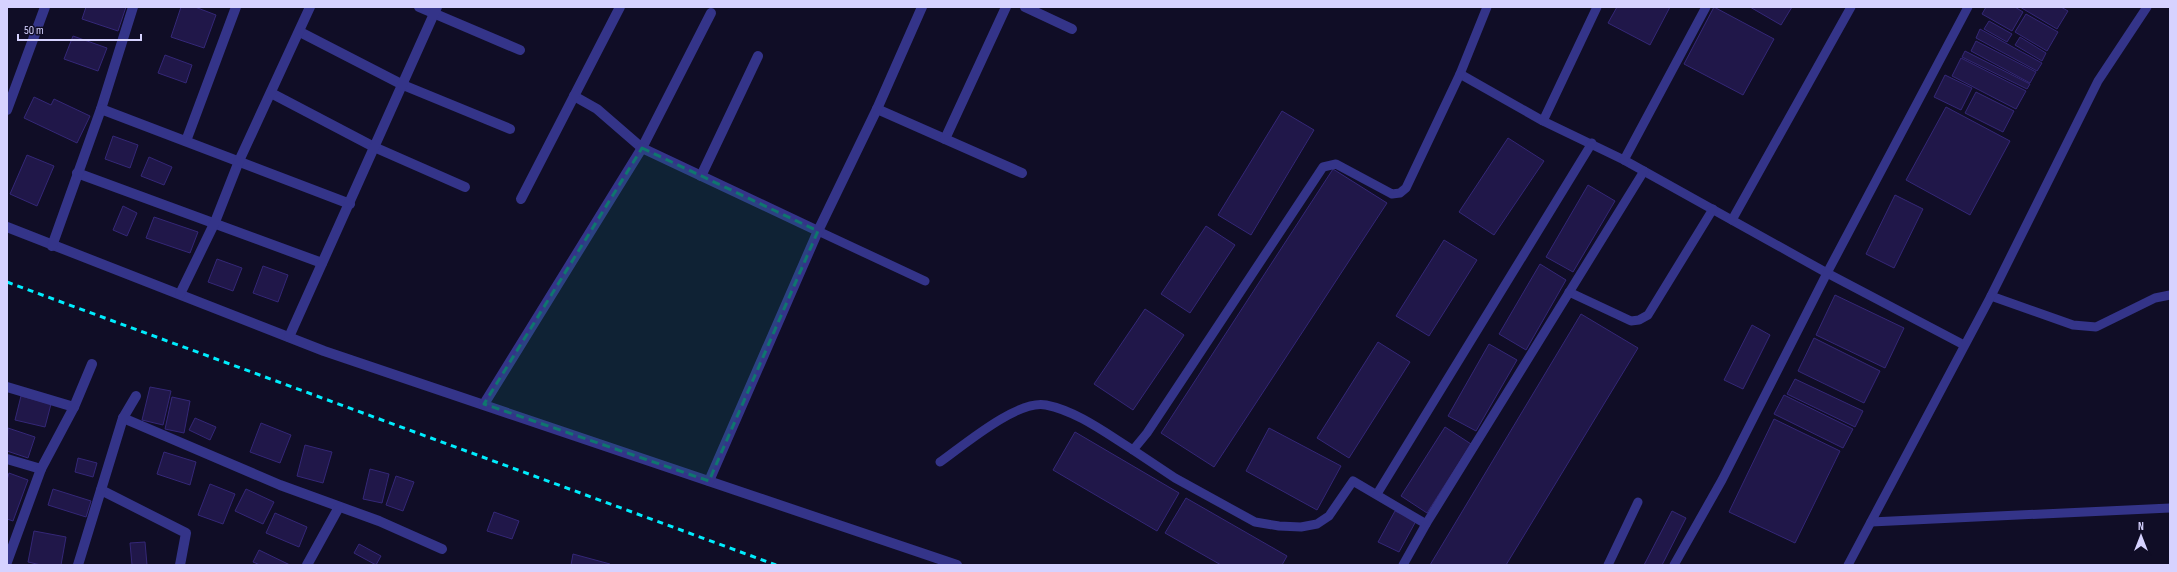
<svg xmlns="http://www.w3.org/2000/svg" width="2177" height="572" font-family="'Sofia Sans Condensed',sans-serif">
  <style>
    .building { fill: #201749; stroke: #342777 }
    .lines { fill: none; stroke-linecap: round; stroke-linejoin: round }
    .service { stroke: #343489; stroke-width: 9 }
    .minor { stroke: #343489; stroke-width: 10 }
    .rail { stroke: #00ecfd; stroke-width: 3; stroke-dasharray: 6 5; stroke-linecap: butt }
    .marked { fill: #0f766e; fill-opacity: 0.2; stroke: #0f766e; stroke-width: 3; stroke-dasharray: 8 5; stroke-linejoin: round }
  </style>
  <rect width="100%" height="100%" fill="#100d26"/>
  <g class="building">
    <path d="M 86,7 L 126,7 L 118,31 L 82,19 Z"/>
    <path d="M 181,7 L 195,7 L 216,15 L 204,48 L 171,37 Z"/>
    <path d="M 1617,7 L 1670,7 L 1650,45 L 1608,23 Z"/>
    <path d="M 1714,7 L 1774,39 L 1743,95 L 1684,64 Z"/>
    <path d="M 1750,7 L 1792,7 L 1781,25 Z"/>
    <path d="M 1986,7 L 2015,7 L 2023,12 L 2012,31 L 1982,14 Z"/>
    <path d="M 2020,7 L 2061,7 L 2068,11 L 2057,29 Z"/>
    <path d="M 2026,14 L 2058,32 L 2047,51 L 2015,32 Z"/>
    <path d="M 1989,21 L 2012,34 L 2007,42 L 1984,29 Z"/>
    <path d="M 1980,29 L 2042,63 L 2037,71 L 1976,38 Z"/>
    <path d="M 73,36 L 107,48 L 98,71 L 64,59 Z"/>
    <path d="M 2020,37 L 2046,53 L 2042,61 L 2015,45 Z"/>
    <path d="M 1976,41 L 2036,72 L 2030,83 L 1971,51 Z"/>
    <path d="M 1965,51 L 2030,84 L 2027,89 L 1962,57 Z"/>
    <path d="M 165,55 L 192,65 L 186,83 L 158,73 Z"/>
    <path d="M 1961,58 L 2026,91 L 2016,109 L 1952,76 Z"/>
    <path d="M 1945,75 L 1972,88 L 1961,110 L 1934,97 Z"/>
    <path d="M 1976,92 L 2014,111 L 2003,132 L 1965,113 Z"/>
    <path d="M 34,97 L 51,105 L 54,99 L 90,116 L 77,143 L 24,118 Z"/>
    <path d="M 1946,107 L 2010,141 L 1970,215 L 1906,180 Z"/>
    <path d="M 1282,111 L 1314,130 L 1251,235 L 1218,215 Z"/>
    <path d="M 113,136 L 138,145 L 130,168 L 105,159 Z"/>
    <path d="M 1508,138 L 1544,161 L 1494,235 L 1459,212 Z"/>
    <path d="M 27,155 L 54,166 L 37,206 L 10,194 Z"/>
    <path d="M 149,157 L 172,167 L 164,185 L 141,176 Z"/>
    <path d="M 1333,169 L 1387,203 L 1214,467 L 1161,433 Z"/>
    <path d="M 1588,185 L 1615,201 L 1573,272 L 1546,257 Z"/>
    <path d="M 1895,195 L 1923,209 L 1894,268 L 1866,254 Z"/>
    <path d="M 123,206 L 137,213 L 127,236 L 113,230 Z"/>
    <path d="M 154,217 L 198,232 L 190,253 L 146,238 Z"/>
    <path d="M 1206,226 L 1235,245 L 1190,313 L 1161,294 Z"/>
    <path d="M 1444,240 L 1477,260 L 1429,336 L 1396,316 Z"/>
    <path d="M 217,259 L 242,268 L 233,291 L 208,282 Z"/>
    <path d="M 1540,264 L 1566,280 L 1526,350 L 1499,334 Z"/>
    <path d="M 263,266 L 288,275 L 278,302 L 253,293 Z"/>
    <path d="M 1835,295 L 1904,328 L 1885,368 L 1816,335 Z"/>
    <path d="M 1145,309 L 1184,335 L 1133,410 L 1094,384 Z"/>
    <path d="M 1581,314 L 1638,348 L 1506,565 L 1430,565 Z"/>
    <path d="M 1752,325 L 1770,335 L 1743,389 L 1724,380 Z"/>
    <path d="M 1814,338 L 1880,371 L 1864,403 L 1798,371 Z"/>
    <path d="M 1378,342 L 1410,362 L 1349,458 L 1317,438 Z"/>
    <path d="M 1489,344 L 1517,360 L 1476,431 L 1448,416 Z"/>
    <path d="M 1795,379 L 1863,411 L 1855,427 L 1787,394 Z"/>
    <path d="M 150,387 L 171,391 L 163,425 L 142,420 Z"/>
    <path d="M 1784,395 L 1853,429 L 1843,448 L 1774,414 Z"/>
    <path d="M 21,396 L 51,404 L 45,427 L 15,420 Z"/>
    <path d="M 172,397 L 190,401 L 184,433 L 165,429 Z"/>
    <path d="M 195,418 L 216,427 L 210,440 L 189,430 Z"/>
    <path d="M 1774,419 L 1840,451 L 1795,543 L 1729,512 Z"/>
    <path d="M 261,423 L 291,435 L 280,463 L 250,452 Z"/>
    <path d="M 1445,427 L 1471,444 L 1427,513 L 1401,496 Z"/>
    <path d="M 8,428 L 35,437 L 28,458 L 7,451 Z"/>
    <path d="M 1269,428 L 1341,466 L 1317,510 L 1246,471 Z"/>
    <path d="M 1075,432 L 1179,493 L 1157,531 L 1053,470 Z"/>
    <path d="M 305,445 L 332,452 L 323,483 L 297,476 Z"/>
    <path d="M 164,452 L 196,462 L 190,485 L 157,474 Z"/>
    <path d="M 78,458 L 97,463 L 93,477 L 75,472 Z"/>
    <path d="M 370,469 L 389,474 L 382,503 L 363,499 Z"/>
    <path d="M 9,473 L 28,480 L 13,521 L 7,519 L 7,480 Z"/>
    <path d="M 396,476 L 414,482 L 403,511 L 386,505 Z"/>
    <path d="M 210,484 L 235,494 L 223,524 L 198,515 Z"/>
    <path d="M 53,489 L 91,501 L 86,517 L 48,505 Z"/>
    <path d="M 246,489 L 274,502 L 263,524 L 235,511 Z"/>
    <path d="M 1186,498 L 1287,556 L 1282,565 L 1221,565 L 1165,533 Z"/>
    <path d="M 1395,511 L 1416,521 L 1399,552 L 1378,542 Z"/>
    <path d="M 1672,511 L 1686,518 L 1662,565 L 1644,565 Z"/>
    <path d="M 494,512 L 519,521 L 512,539 L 487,531 Z"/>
    <path d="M 275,513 L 307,527 L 299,547 L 266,533 Z"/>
    <path d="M 34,531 L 66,537 L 61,565 L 41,565 L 28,562 Z"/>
    <path d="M 145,542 L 147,565 L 132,565 L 130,543 Z"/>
    <path d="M 359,544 L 381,556 L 376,565 L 354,553 Z"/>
    <path d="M 259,550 L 290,565 L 260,565 L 253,562 Z"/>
    <path d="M 573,554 L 610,564 L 609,565 L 571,565 Z"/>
  </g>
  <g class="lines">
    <g class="service">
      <path d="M 1460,74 L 1543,121 L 1624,160 L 1827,273 L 1964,345"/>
      <path d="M 1543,121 L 1597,7"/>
      <path d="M 1624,160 L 1706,7"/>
      <path d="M 1732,220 L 1851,7"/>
      <path d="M 818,231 L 925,281"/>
      <path d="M 1569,292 L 1631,321 L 1639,320 L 1648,315 L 1713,209"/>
      <path d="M 1991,296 L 2073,325 L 2096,327 L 2155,298 L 2170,295"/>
      <path d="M 1133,450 L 1175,478 L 1255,522 L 1279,526 L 1301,527 L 1317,524 L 1329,516 L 1353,481 L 1426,524"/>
      <path d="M 940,462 C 964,445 1018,399 1046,405 C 1077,411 1107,434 1133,450 L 1147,433 L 1323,167 L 1336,164 L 1392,194 L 1400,193 L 1406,188 L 1460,74 L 1487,7"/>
      <path d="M 1377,494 L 1592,143"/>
      <path d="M 1871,522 L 2170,508"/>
      <path d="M 1403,565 L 1426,524 L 1644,171"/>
      <path d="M 1608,565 L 1638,502"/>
      <path d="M 1674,565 L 1722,480 L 1827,273 L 1968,7"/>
      <path d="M 1848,565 L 1991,296 L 2098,81 L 2147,7"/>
    </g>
    <g class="minor">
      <path d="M 419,7 L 520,50"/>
      <path d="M 1025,7 L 1072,29"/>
      <path d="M 300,32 L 403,85 L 510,129"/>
      <path d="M 271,93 L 374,147 L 465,187"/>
      <path d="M 574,96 L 597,109 L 642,148 L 711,13"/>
      <path d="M 101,109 L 133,7"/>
      <path d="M 877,109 L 1022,173"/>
      <path d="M 7,110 L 45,7"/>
      <path d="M 945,139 L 1006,7"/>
      <path d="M 186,141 L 236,7"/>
      <path d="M 77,173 L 322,263"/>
      <path d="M 701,176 L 758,56"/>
      <path d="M 521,199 L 620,7"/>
      <path d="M 7,227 L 324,351 L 957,565"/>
      <path d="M 52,246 L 101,109 L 350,204"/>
      <path d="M 180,294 L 215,222 L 239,161 L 310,7"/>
      <path d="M 289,337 L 437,7"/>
      <path d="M 7,387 L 74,407"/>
      <path d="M 484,404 L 642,148 L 818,231"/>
      <path d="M 123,418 L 280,485 L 379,521 L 442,549"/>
      <path d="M 7,459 L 41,469"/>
      <path d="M 709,481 L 818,231 L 877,109 L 922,7"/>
      <path d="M 101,490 L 186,533 L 180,565"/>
      <path d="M 7,562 L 41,469 L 74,407 L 92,364"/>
      <path d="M 78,565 L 123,418 L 136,396"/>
      <path d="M 307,565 L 339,507"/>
    </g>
    <path class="rail" d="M 7,282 L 776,565"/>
  </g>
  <path class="marked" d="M 642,148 L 818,231 L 709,481 L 484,404 Z"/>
  <rect width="2177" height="572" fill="none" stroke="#d6d2ff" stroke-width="16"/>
  <g transform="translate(2141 536)" stroke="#100d26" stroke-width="3" paint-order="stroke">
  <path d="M0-3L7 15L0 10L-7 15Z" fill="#d6d2ff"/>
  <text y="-6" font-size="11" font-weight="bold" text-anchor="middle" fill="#d6d2ff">N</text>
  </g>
  <path d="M18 34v6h123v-6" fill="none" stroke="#d6d2ff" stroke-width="2"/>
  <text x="24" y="34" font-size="12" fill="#d6d2ff" stroke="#100d26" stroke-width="3" paint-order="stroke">50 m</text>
</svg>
